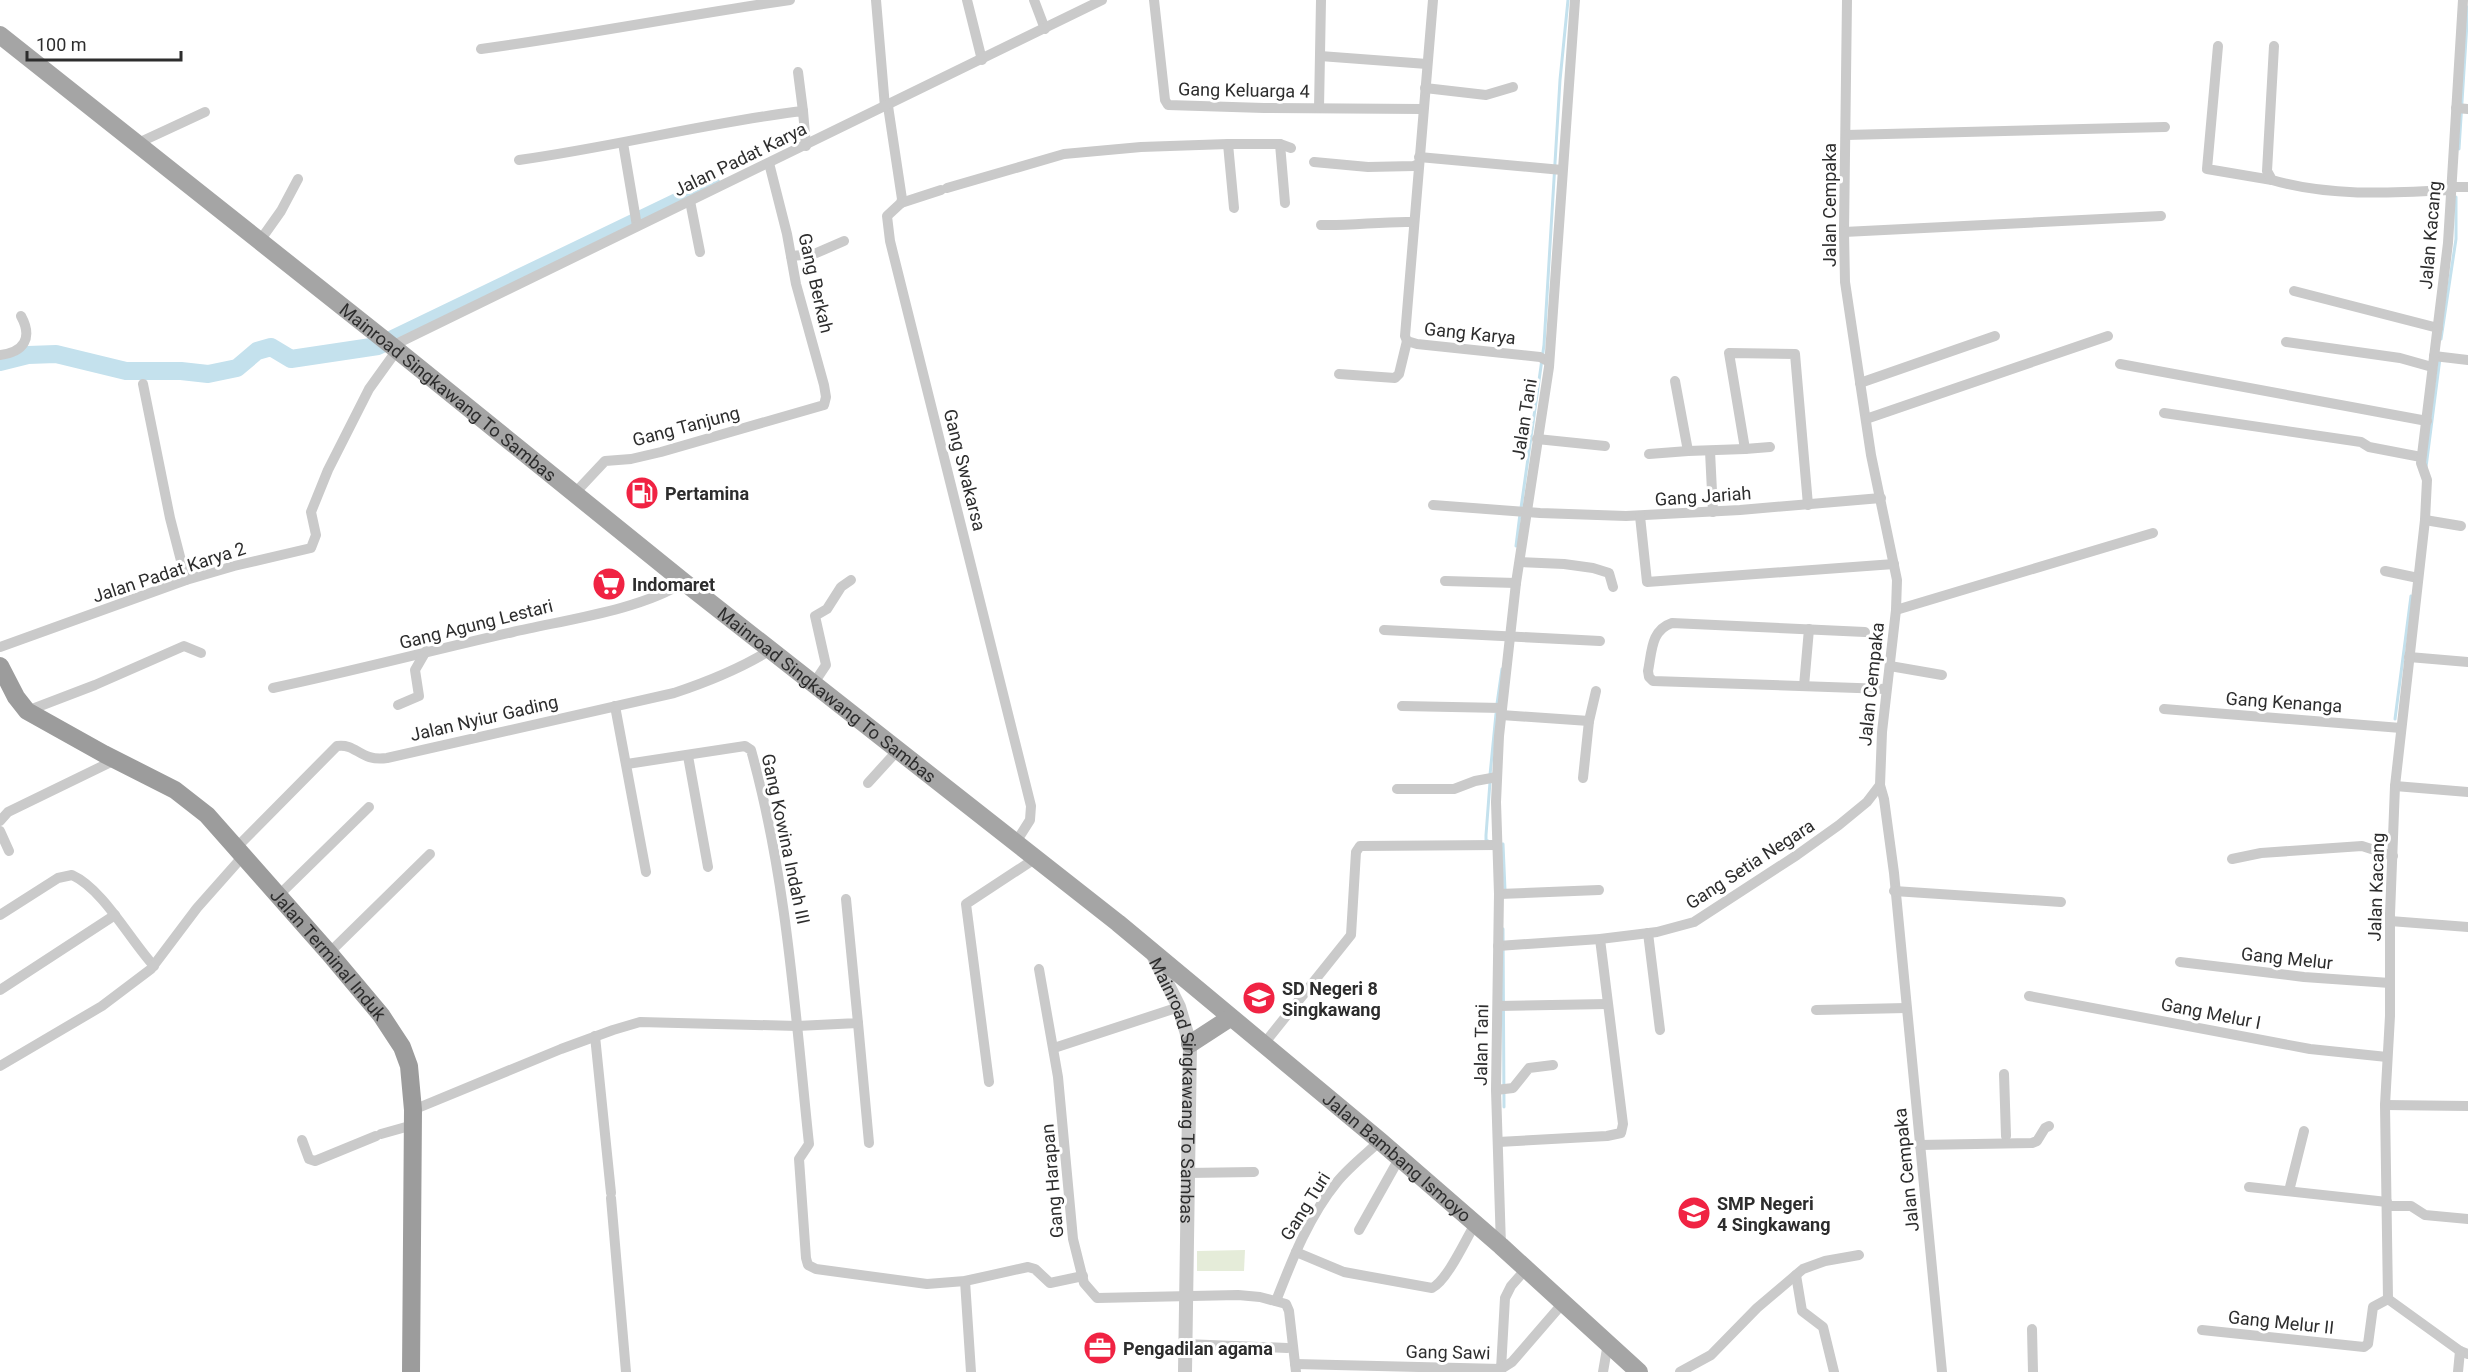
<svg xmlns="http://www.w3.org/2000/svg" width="2468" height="1372" font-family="Roboto,sans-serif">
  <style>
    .green { fill: #e5ecd9 }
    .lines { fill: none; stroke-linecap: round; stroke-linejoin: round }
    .stream { stroke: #c4e1ed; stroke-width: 3 }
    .river { stroke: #c4e1ed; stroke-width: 18 }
    .minor { stroke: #cacaca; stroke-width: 10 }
    .tertiary { stroke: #cacaca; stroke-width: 14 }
    .primary { stroke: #a5a5a5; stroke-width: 18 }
    .trunk { stroke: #9c9c9c; stroke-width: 18 }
    .labels { text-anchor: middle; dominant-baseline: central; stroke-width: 6; stroke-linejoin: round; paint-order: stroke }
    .street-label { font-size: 18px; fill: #2d2d2d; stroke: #fff }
    .poi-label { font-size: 18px; font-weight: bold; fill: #2d2d2d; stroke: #fff; text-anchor: start }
  </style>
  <rect width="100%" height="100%" fill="#fff"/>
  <path class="green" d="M 1245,1250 L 1244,1271 L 1197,1271 L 1197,1251 Z"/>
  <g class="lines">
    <g class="stream">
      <path d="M 2459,149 L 2468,7"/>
      <path d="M 2441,339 L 2456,239 L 2456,197"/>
      <path d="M 2426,467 L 2440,358"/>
      <path d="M 1521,508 L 1544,345 L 1560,80 L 1568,0"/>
      <path d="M 1516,546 L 1520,514"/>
      <path d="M 1497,704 L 1502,669"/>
      <path d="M 2395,719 L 2411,596"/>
      <path d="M 1490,775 L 1496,714"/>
      <path d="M 1490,842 L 1486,840 L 1486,835 L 1490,782"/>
      <path d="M 1499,844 L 1503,844 L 1505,890"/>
      <path d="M 1503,929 L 1504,1107"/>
    </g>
    <path class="river" d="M 0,362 L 28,355 L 56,354 L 126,371 L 181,371 L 208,374 L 237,368 L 257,351 L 271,347 L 291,359 L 378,346 L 712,185"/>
    <g class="minor">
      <path d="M 876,0 L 885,107"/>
      <path d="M 967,0 L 982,60"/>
      <path d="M 1034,0 L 1045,29"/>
      <path d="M 1154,0 L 1165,100 L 1168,105 L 1264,108 L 1422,109"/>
      <path d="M 1433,0 L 1405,336 L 1407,341 L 1417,344 L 1540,357 L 1549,362"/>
      <path d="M 1847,0 L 1844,232 L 1845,282 L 1871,455 L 1897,580 L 1896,610 L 1882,732 L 1880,785 L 1884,799 L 1894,873 L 1942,1372"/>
      <path d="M 2218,46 L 2207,169 L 2272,180"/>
      <path d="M 2274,46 L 2267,171 L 2272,180 C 2329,197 2392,193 2451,190"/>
      <path d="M 481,49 C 584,35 686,15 790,0"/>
      <path d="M 1320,56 L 1427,64"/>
      <path d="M 798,72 L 803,111"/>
      <path d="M 1425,88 L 1486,95 L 1513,87"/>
      <path d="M 888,106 L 902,199 L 901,203 L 887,216 L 890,241 L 1031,806 L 1030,820 L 1016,842"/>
      <path d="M 1319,108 L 1321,0"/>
      <path d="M 2456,108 L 2468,109"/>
      <path d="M 1846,135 L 2165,127"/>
      <path d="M 623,143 L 637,226"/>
      <path d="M 136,144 L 205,112"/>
      <path d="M 1228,144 L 1234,208"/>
      <path d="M 1280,144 L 1285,203"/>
      <path d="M 1419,157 L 1562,170"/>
      <path d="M 519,160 C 612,147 702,124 794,112 L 803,111 L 806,146"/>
      <path d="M 1314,162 L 1368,167 L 1414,166 L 1419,164"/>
      <path d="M 2451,187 L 2468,187"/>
      <path d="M 947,188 L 1064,154 L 1141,147 L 1228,144 L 1280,144 L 1291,148"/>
      <path d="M 690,201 L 700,252"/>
      <path d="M 901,203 L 941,190"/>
      <path d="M 1321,225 C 1352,226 1382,221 1413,222"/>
      <path d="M 1844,232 L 2161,216"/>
      <path d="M 259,242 L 281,211 L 298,179"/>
      <path d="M 791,256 L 814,254 L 844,241"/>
      <path d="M 2294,291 L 2438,328"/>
      <path d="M 2286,342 L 2400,358 L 2432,367"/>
      <path d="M 392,346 L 1102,0"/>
      <path d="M 0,355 C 24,352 33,338 21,316"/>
      <path d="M 2434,356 L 2468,360"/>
      <path d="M 2120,364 L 2427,421"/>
      <path d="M 1339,374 L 1395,378 L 1399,374 L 1407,341"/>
      <path d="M 1675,381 L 1688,451 L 1745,449"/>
      <path d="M 1860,383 L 1995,336"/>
      <path d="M 143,384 L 170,518 L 186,580"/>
      <path d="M 2164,413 L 2361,442 L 2369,447 L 2421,457"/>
      <path d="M 1866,419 L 2108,336"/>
      <path d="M 1537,439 L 1605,446"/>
      <path d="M 1770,447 L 1745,449 L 1729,353 L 1795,354 L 1808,505"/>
      <path d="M 1710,451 L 1713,512"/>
      <path d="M 1649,454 L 1688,451"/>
      <path d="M 574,494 L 605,461 L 631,459 L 661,452 L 824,405 L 826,397 L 824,385 L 796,284 L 787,234 L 769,163"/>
      <path d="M 1433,505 L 1540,513 L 1626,516 L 1740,510 L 1881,498"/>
      <path d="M 1640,516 L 1647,582 L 1894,564"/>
      <path d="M 2425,520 L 2461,526"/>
      <path d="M 1520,562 L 1564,564 L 1593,568 L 1609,573 L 1613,587"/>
      <path d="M 2385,571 L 2418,578"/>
      <path d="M 1445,581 L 1516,583"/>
      <path d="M 1896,610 L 2153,533"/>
      <path d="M 1384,630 L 1600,641"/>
      <path d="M 1865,632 L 1672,623 C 1651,630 1652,651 1648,671 L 1649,677 L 1653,681 L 1886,689"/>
      <path d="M 0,647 L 186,580 L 234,566 L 311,548 L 316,535 L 311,512 L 328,470 L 369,389 L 397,350"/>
      <path d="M 2409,657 L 2468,662"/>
      <path d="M 1890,666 L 1942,675"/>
      <path d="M 814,683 L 826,665 L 815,616 L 827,609 L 841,587 L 851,580"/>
      <path d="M 1804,686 L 1809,629"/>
      <path d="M 273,688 C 354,671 433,650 513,632 C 564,620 641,610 684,582"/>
      <path d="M 398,705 L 419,696 L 415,670 L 426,651"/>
      <path d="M 615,706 L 646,872"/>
      <path d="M 1402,706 L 1502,708"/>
      <path d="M 2164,709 L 2401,728"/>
      <path d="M 27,711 L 95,685 L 184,646 L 201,653"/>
      <path d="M 1501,715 L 1589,721 L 1596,691"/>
      <path d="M 688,756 L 708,867"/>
      <path d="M 627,764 L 745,746 L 751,750 C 787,879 795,1012 809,1144 L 799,1159 L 806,1258 L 808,1265 L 816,1269 L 927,1284 L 965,1281 L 1028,1267 L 1035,1269 L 1050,1283 L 1083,1276"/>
      <path d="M 1583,778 L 1589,721"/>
      <path d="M 868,783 L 898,750"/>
      <path d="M 2395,786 L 2468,792"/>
      <path d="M 1397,789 L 1454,789 L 1475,781 L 1497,777"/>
      <path d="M 0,821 L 8,812 L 115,760"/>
      <path d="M 0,831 L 9,851"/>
      <path d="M 237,847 L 337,746 C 357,743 360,762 387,758 L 674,693 C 707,682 742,668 772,649"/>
      <path d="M 2232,859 L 2261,853 L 2362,846 L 2393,856"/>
      <path d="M 1894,891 L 2061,902"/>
      <path d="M 1499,894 L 1599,890"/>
      <path d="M 279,895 L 369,807"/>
      <path d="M 0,915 L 58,878 L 72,875 C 103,889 130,940 154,966"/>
      <path d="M 2390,921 L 2468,927"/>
      <path d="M 1648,933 L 1660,1030"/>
      <path d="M 1498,946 L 1600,939 L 1657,932 L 1694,922 L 1797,855 L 1839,825 L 1867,802 L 1880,785"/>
      <path d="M 329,953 L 430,854"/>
      <path d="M 2180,962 L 2304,977 L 2390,983"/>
      <path d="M 1039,969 L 1058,1077 L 1073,1239 L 1084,1283 L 1097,1298 L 1238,1295 L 1260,1297 L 1286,1304 L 1289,1311 L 1296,1372"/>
      <path d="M 0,990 L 115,915"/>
      <path d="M 2029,996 L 2310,1049 L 2387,1057"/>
      <path d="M 1498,1006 L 1607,1004"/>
      <path d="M 1816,1010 L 1906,1008"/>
      <path d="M 858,1023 L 869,1143"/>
      <path d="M 595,1036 L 611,1193"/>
      <path d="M 1263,1045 L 1351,935 L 1356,852 L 1360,846 L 1497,845"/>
      <path d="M 1054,1048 L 1179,1007"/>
      <path d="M 0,1066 L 102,1006 L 151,969 L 197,908 L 244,855"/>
      <path d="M 2004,1074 L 2006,1136"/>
      <path d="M 989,1082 L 966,904 L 1036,858"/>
      <path d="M 1496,1090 L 1513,1088 L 1529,1068 L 1553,1065"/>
      <path d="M 2385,1105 L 2468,1106"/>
      <path d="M 413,1110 L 561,1049 L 613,1030 L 640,1022 L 797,1026 L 858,1023 L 846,899"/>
      <path d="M 381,1134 L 413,1125"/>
      <path d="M 302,1140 L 309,1159 L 315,1161 L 376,1136"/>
      <path d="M 1498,1142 L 1607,1136 L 1621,1133 L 1623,1124 L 1600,939"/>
      <path d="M 1919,1145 L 2032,1143 L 2037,1141 L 2045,1128 L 2049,1126"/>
      <path d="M 1187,1173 L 1254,1172"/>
      <path d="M 2249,1187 L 2387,1202"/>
      <path d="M 2289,1191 L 2304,1131"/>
      <path d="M 611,1198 L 626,1372"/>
      <path d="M 2388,1206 L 2411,1206 L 2425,1215 L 2468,1219"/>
      <path d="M 1359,1230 L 1400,1157"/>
      <path d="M 1501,1246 L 1496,1090 L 1499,894 L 1496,802 L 1499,736 L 1516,583 L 1549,367 L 1575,0"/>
      <path d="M 1296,1252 L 1344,1272 L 1432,1288 C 1447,1281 1466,1239 1475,1224"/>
      <path d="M 1796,1275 L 1802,1311 L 1823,1327 L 1834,1372"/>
      <path d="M 965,1281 L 971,1372"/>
      <path d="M 2388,1299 L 2385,1105 L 2390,1016 L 2390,914 L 2395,786 L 2425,520 L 2427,480 L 2421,463 L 2448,243 L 2463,0"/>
      <path d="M 2388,1299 L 2460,1351 L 2468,1354"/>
      <path d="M 1276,1301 C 1292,1260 1309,1216 1337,1182 C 1349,1167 1366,1154 1380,1141"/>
      <path d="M 2032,1329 L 2033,1372"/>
      <path d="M 2202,1330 L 2364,1347 L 2368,1344 L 2373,1307 L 2388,1299"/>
      <path d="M 1185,1344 L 1287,1348"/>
      <path d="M 1295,1364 L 1501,1369 L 1505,1298 L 1511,1286 L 1526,1269"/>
      <path d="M 1501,1372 L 1501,1369 L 1512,1362 L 1563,1303"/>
      <path d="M 1603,1372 L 1608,1343"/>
      <path d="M 1680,1372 L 1711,1355 L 1757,1308 L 1803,1269 L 1825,1261 L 1859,1255"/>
      <path d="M 2458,1372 L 2460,1351"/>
    </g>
    <path class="tertiary" id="s1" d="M 1154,957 L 1179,1007 L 1190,1044 L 1185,1372"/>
    <g class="primary">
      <path id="s2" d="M 0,35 L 392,346 L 684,582 L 1118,923 L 1380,1141 L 1501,1246 L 1639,1372"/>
      <path d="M 1190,1044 L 1230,1018"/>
    </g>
    <path class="trunk" id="s3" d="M 0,666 L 16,697 L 27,711 L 104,754 L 175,790 L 207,815 L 329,953 L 381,1015 L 402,1047 L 409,1066 L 413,1110 L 411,1372"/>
  </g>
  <defs>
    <g id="fuel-disc" transform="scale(1.725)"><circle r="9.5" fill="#f02343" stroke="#fff"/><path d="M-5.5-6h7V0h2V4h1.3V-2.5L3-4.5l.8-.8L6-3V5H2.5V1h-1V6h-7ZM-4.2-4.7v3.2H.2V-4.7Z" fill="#fff"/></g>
    <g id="supermarket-disc" transform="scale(1.725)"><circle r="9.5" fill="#f02343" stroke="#fff"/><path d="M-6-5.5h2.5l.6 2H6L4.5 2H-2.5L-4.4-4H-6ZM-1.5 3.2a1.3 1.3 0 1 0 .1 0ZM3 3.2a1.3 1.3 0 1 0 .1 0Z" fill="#fff"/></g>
    <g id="school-disc" transform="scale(1.725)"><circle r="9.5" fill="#f02343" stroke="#fff"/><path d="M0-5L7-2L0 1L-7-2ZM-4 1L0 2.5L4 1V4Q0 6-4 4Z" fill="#fff"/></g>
    <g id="office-disc" transform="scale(1.725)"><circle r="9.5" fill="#f02343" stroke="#fff"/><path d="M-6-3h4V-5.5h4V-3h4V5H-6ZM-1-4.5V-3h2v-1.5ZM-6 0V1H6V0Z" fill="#fff"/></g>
  </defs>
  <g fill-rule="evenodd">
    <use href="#fuel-disc" x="642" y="493"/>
    <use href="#supermarket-disc" x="609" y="584"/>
    <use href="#school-disc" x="1259" y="998"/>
    <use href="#school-disc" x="1694" y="1213"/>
    <use href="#office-disc" x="1100" y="1348"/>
  </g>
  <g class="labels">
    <g class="street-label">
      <text transform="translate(1244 90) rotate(1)">Gang Keluarga 4</text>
      <text transform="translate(740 159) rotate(-26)">Jalan Padat Karya</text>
      <text transform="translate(1829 205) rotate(-90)">Jalan Cempaka</text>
      <text transform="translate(2430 235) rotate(-85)">Jalan Kacang</text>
      <text transform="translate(816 283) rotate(77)">Gang Berkah</text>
      <text transform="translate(1470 333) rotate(6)">Gang Karya</text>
      <text stroke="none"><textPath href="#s2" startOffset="573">Mainroad Singkawang To Sambas</textPath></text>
      <text transform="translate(1524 419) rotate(-81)">Jalan Tani</text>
      <text transform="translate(686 426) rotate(-15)">Gang Tanjung</text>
      <text transform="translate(965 470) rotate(76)">Gang Swakarsa</text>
      <text transform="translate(1703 496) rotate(-4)">Gang Jariah</text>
      <text transform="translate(169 572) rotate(-18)">Jalan Padat Karya 2</text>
      <text transform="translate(476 624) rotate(-14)">Gang Agung Lestari</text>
      <text transform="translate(1871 684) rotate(-84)">Jalan Cempaka</text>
      <text stroke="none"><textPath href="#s2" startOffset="1058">Mainroad Singkawang To Sambas</textPath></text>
      <text transform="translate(2284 702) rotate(4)">Gang Kenanga</text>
      <text transform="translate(484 718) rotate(-13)">Jalan Nyiur Gading</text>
      <text transform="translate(786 839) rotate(78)">Gang Kowina Indah III</text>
      <text transform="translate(1750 864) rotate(-33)">Gang Setia Negara</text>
      <text transform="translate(2376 887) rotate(-88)">Jalan Kacang</text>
      <text stroke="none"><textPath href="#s3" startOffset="446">Jalan Terminal Induk</textPath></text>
      <text transform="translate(2287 958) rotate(6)">Gang Melur</text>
      <text transform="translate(2211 1013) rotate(11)">Gang Melur I</text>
      <text transform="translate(1481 1045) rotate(-89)">Jalan Tani</text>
      <text stroke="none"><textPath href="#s1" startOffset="138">Mainroad Singkawang To Sambas</textPath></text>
      <text stroke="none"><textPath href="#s2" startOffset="1792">Jalan Bambang Ismoyo</textPath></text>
      <text transform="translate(1906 1170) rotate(-96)">Jalan Cempaka</text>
      <text transform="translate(1052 1181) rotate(-95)">Gang Harapan</text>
      <text transform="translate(1305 1206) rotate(-58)">Gang Turi</text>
      <text transform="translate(2281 1322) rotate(6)">Gang Melur II</text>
      <text transform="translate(1448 1352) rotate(1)">Gang Sawi</text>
    </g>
    <g class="poi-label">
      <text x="665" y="493">Pertamina</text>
      <text x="632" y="584">Indomaret</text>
      <text x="1282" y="988">SD Negeri 8<tspan x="1282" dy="21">Singkawang</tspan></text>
      <text x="1717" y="1203">SMP Negeri<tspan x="1717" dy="21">4 Singkawang</tspan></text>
      <text x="1123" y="1348">Pengadilan agama</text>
    </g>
  </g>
  <path d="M27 51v9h154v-9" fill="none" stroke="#2d2d2d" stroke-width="3"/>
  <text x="36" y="51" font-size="18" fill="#2d2d2d" stroke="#ffffff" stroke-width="4.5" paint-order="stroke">100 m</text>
</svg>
